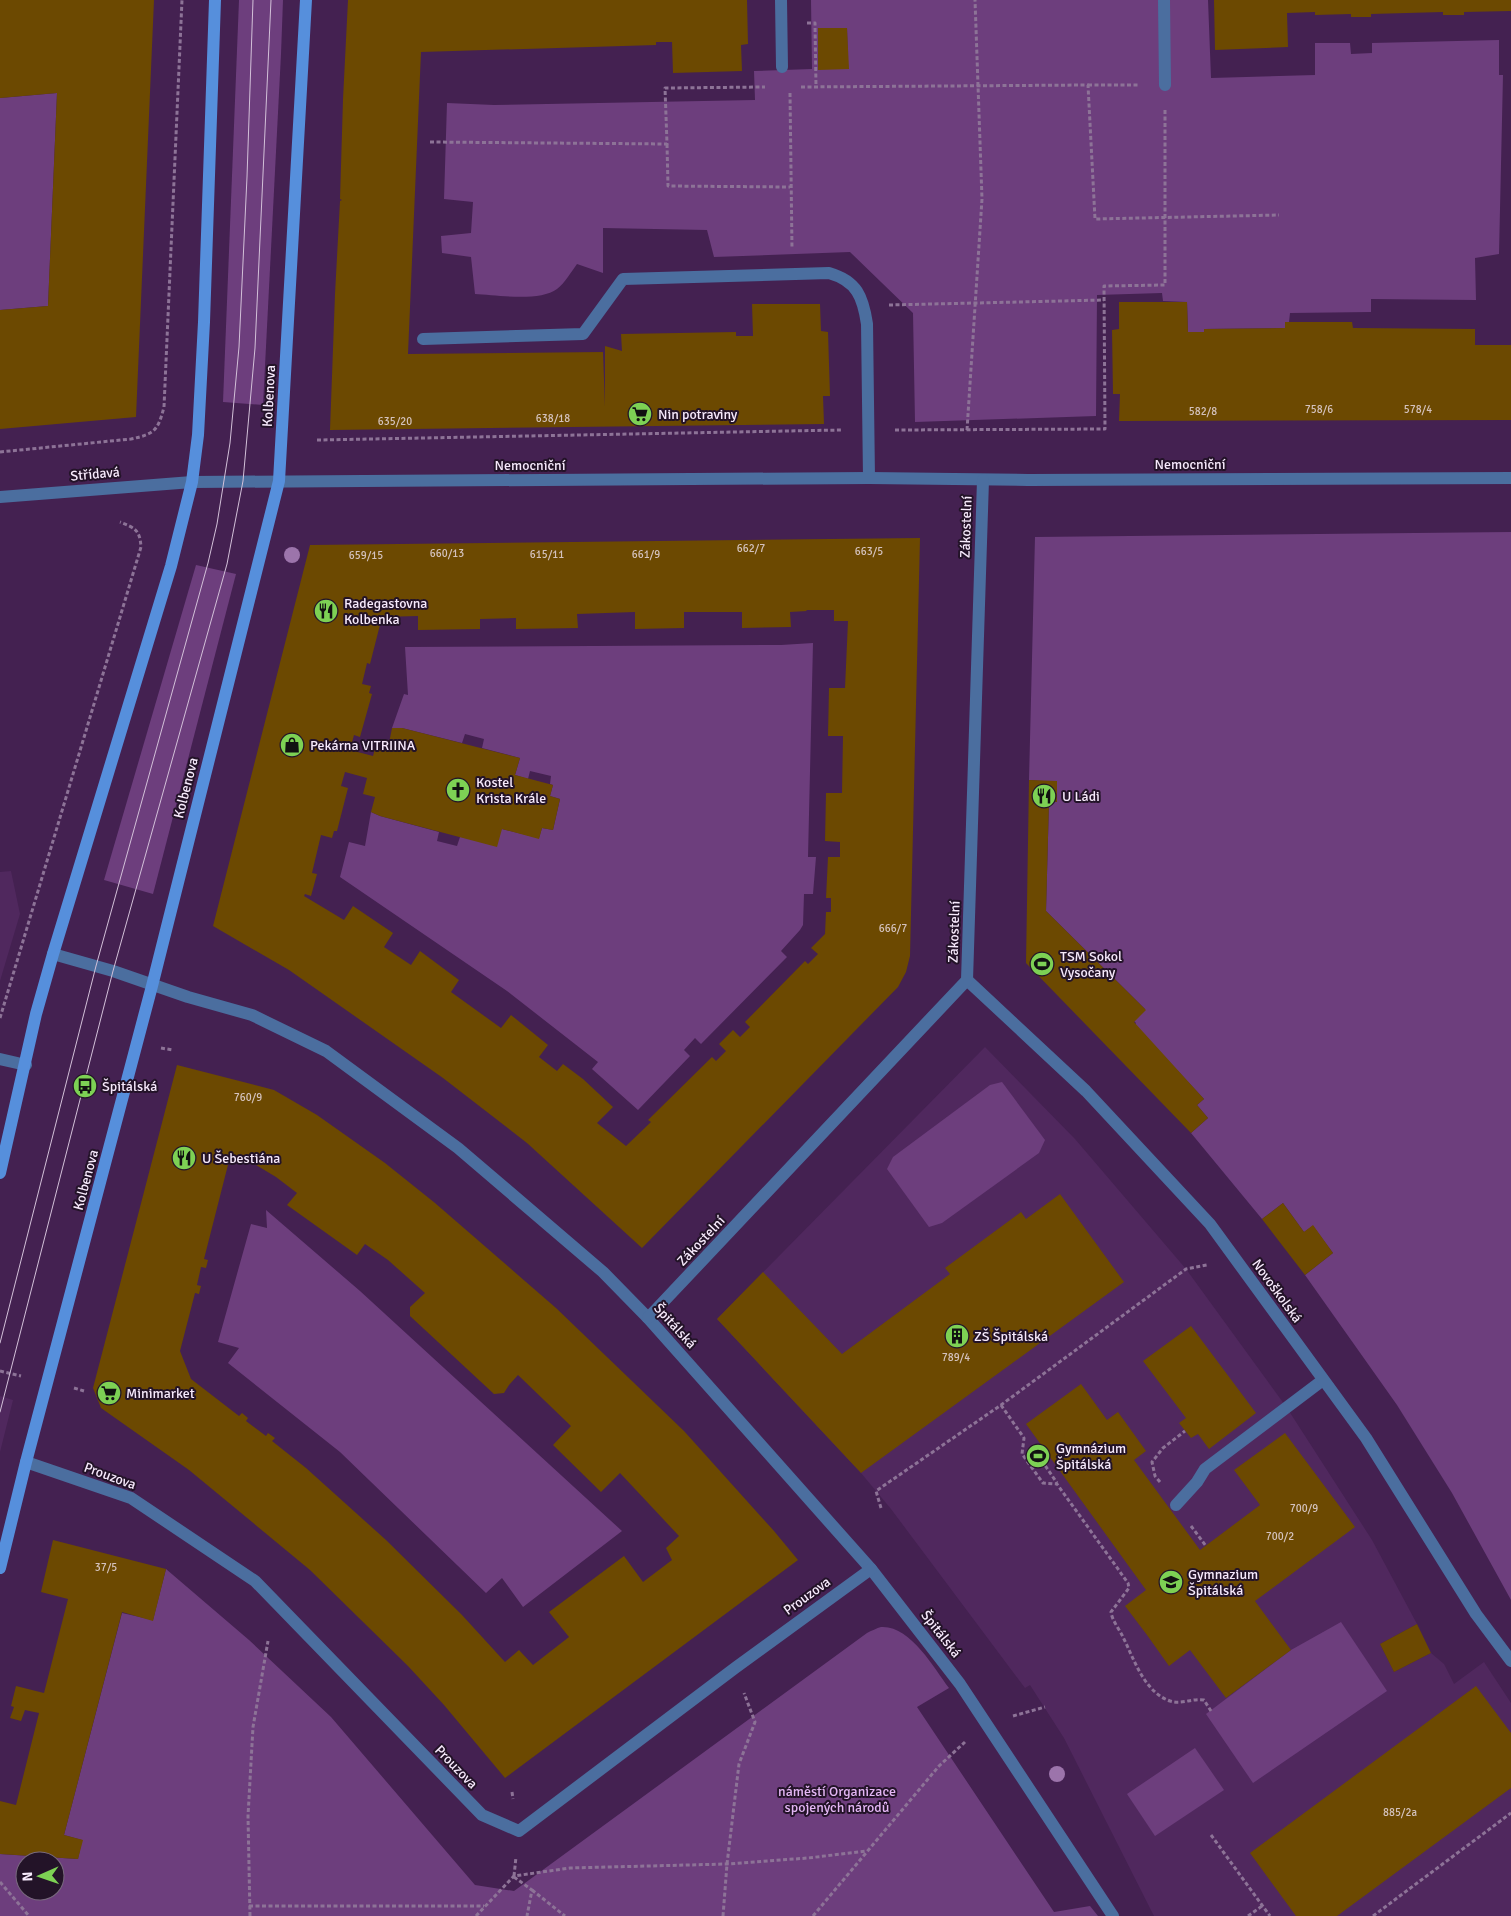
<svg xmlns="http://www.w3.org/2000/svg" width="1511" height="1916" font-family="Signika,sans-serif">
  <style>
    .built { fill: #50285e }
    .green { fill: #6d3e7d; fill-rule: evenodd }
    .building { fill: #6c4901; fill-rule: evenodd }
    .lines { fill: none; stroke-linecap: round; stroke-linejoin: round }
    .path { stroke: #8d7397; stroke-width: 3; stroke-dasharray: 4 2.5; stroke-linecap: butt }
    .service { stroke: #4b6e9f; stroke-width: 12 }
    .minor { stroke: #4b6e9f; stroke-width: 12 }
    .secondary { stroke: #568fdc; stroke-width: 12 }
    .tram { stroke: #d3c1d9; stroke-width: 1 }
    .tree { fill: #9c74ab }
    .labels { text-anchor: middle; dominant-baseline: central; stroke-width: 4; stroke-linejoin: round; paint-order: stroke }
    .number-label { font-size: 11px; fill: #d4c2bd }
    .street-label { font-size: 14px; fill: #f7eafc; stroke: #231328 }
    .poi-label { font-size: 14px; fill: #f7eafc; stroke: #231328; text-anchor: start }
    .park-label { font-size: 14px; fill: #e4b7f5; stroke: #231328 }
  </style>
  <rect width="100%" height="100%" fill="#442151"/>
  <g class="built">
    <path d="M 11,871 L 20,914 L 0,981 L 0,872 Z"/>
    <path d="M 985,1047 L 1075,1139 L 1186,1269 L 1287,1408 L 1372,1540 L 1417,1624 L 1380,1644 L 1394,1672 L 1431,1653 L 1444,1664 L 1454,1684 L 1484,1662 L 1511,1703 L 1511,1916 L 1154,1916 L 1064,1738 L 1030,1685 L 1025,1688 L 891,1509 L 861,1473 L 717,1319 Z"/>
    <path d="M 0,1396 L 13,1400 L 0,1452 Z"/>
  </g>
  <g class="green">
    <path d="M 239,0 L 283,0 L 281,54 L 263,405 L 223,402 Z"/>
    <path d="M 811,0 L 1208,0 L 1211,78 L 1315,75 L 1315,43 L 1350,43 L 1351,54 L 1372,53 L 1372,43 L 1499,40 L 1499,75 L 1503,75 L 1499,254 L 1475,258 L 1476,300 L 1371,299 L 1371,312 L 1290,313 L 1289,322 L 1285,322 L 1285,328 L 1204,329 L 1204,332 L 1188,332 L 1187,302 L 1163,301 L 1162,293 L 1097,295 L 1096,416 L 915,422 L 913,313 L 850,252 L 714,257 L 707,230 L 603,228 L 603,273 L 577,264 C 571,272 565,283 557,289 C 540,302 497,295 475,294 L 471,257 L 442,253 L 441,236 L 471,233 L 473,202 L 444,199 L 447,103 L 494,105 L 755,100 L 754,71 L 812,69 ZM 847,28 L 848,69 L 819,69 L 818,29 Z"/>
    <path d="M 57,93 L 48,306 L 0,310 L 0,98 Z"/>
    <path d="M 1511,532 L 1511,1600 L 1452,1493 L 1397,1405 L 1305,1275 L 1333,1253 L 1313,1226 L 1304,1232 L 1283,1203 L 1262,1219 L 1191,1133 L 1208,1118 L 1197,1105 L 1204,1099 L 1135,1025 L 1136,1023 L 1134,1021 L 1145,1009 L 1046,911 L 1049,801 L 1057,802 L 1057,782 L 1029,780 L 1035,537 Z"/>
    <path d="M 196,565 L 236,574 L 153,894 L 104,880 Z"/>
    <path d="M 813,643 L 808,857 L 816,857 L 813,894 L 804,894 L 803,925 L 800,930 L 781,951 L 787,957 L 701,1044 L 695,1038 L 684,1050 L 690,1056 L 638,1110 L 592,1069 L 598,1062 L 507,991 L 340,877 L 349,842 L 365,846 L 371,812 L 380,816 L 439,832 L 437,841 L 457,846 L 460,837 L 502,829 L 539,838 L 542,828 L 553,830 L 560,799 L 550,796 L 553,785 L 550,784 L 551,776 L 530,771 L 528,779 L 515,775 L 520,758 L 482,748 L 484,739 L 465,734 L 462,743 L 402,728 L 392,728 L 404,694 L 408,695 L 405,647 L 781,645 Z"/>
    <path d="M 1002,1082 L 1045,1140 L 1039,1153 L 942,1223 L 929,1227 L 887,1169 L 893,1157 L 990,1085 Z"/>
    <path d="M 266,1210 L 360,1291 L 622,1531 L 523,1607 L 502,1578 L 486,1593 L 340,1452 L 228,1363 L 239,1348 L 218,1342 L 251,1224 L 267,1228 Z"/>
    <path d="M 166,1569 L 249,1640 L 331,1717 L 475,1885 L 514,1891 L 867,1633 C 871,1631 877,1628 881,1627 C 910,1625 934,1668 949,1688 L 917,1707 L 1054,1912 L 1090,1906 L 1098,1916 L 0,1916 L 0,1854 L 78,1859 L 82,1840 L 64,1835 L 122,1613 L 153,1620 ZM 25,1861 L 55,1861 L 55,1891 L 25,1891 Z"/>
    <path d="M 1341,1622 L 1387,1691 L 1253,1783 L 1206,1714 L 1291,1650 Z"/>
    <path d="M 1195,1748 L 1224,1790 L 1155,1836 L 1127,1794 Z"/>
  </g>
  <g class="building">
    <path d="M 0,0 L 154,0 L 136,417 L 0,429 L 0,310 L 48,306 L 57,93 L 0,98 Z"/>
    <path d="M 348,0 L 747,0 L 748,44 L 741,45 L 742,71 L 673,73 L 672,42 L 656,42 L 656,45 L 421,52 L 408,354 L 603,352 L 605,407 L 605,346 L 622,351 L 621,334 L 736,332 L 736,336 L 753,336 L 752,304 L 820,304 L 821,331 L 828,332 L 830,396 L 823,396 L 824,424 L 330,430 L 335,294 L 340,201 L 342,200 L 340,199 L 343,99 Z"/>
    <path d="M 1214,0 L 1511,0 L 1511,11 L 1464,12 L 1464,15 L 1443,15 L 1443,12 L 1371,14 L 1371,17 L 1351,17 L 1351,14 L 1315,15 L 1315,12 L 1287,13 L 1288,47 L 1215,50 Z"/>
    <path d="M 818,28 L 847,28 L 849,69 L 818,70 Z"/>
    <path d="M 1119,302 L 1187,302 L 1188,332 L 1204,332 L 1204,329 L 1285,328 L 1285,322 L 1352,322 L 1353,328 L 1475,329 L 1475,345 L 1511,345 L 1511,420 L 1119,421 L 1120,394 L 1113,394 L 1112,330 L 1119,329 Z"/>
    <path d="M 920,538 L 910,956 L 906,972 L 898,987 L 642,1248 L 527,1143 L 443,1078 L 289,970 L 213,926 L 310,545 ZM 806,610 L 834,610 L 834,621 L 848,621 L 845,688 L 829,688 L 828,736 L 843,736 L 842,793 L 826,793 L 825,841 L 840,842 L 840,857 L 828,857 L 826,898 L 831,898 L 831,912 L 826,912 L 825,934 L 811,948 L 818,954 L 808,964 L 805,961 L 745,1022 L 750,1027 L 740,1037 L 733,1030 L 719,1044 L 726,1051 L 716,1061 L 712,1057 L 648,1120 L 651,1122 L 626,1146 L 597,1123 L 613,1107 L 583,1079 L 563,1064 L 557,1071 L 539,1057 L 548,1045 L 511,1015 L 501,1028 L 451,992 L 459,980 L 420,951 L 411,965 L 384,947 L 393,933 L 353,906 L 344,920 L 304,896 L 305,894 L 311,896 L 317,874 L 312,873 L 321,835 L 332,838 L 334,831 L 337,831 L 348,788 L 341,786 L 345,772 L 367,778 L 363,794 L 375,797 L 371,812 L 380,816 L 497,847 L 502,829 L 539,839 L 542,828 L 553,830 L 560,799 L 550,796 L 553,785 L 515,775 L 520,758 L 402,728 L 392,728 L 389,743 L 377,741 L 373,756 L 350,750 L 354,735 L 360,737 L 372,694 L 369,693 L 371,686 L 362,684 L 367,663 L 370,664 L 382,617 L 418,616 L 418,630 L 480,629 L 480,619 L 516,618 L 516,629 L 578,628 L 577,614 L 635,612 L 635,629 L 684,628 L 684,612 L 742,612 L 742,628 L 791,627 L 790,612 L 807,611 Z"/>
    <path d="M 1029,780 L 1057,781 L 1057,802 L 1049,801 L 1046,911 L 1146,1010 L 1134,1022 L 1204,1099 L 1197,1105 L 1208,1118 L 1191,1133 L 1026,963 Z"/>
    <path d="M 177,1065 L 274,1090 L 317,1115 L 385,1163 L 435,1203 L 556,1308 L 684,1431 L 774,1531 L 798,1560 L 505,1778 L 444,1705 L 408,1666 L 310,1570 L 189,1470 L 101,1408 L 93,1388 ZM 230,1157 L 256,1165 L 276,1177 L 297,1193 L 287,1205 L 357,1255 L 365,1244 L 388,1260 L 425,1293 L 410,1307 L 410,1316 L 494,1394 L 504,1393 L 509,1385 L 518,1375 L 571,1426 L 553,1445 L 601,1492 L 620,1473 L 679,1536 L 666,1548 L 672,1560 L 643,1582 L 624,1556 L 549,1612 L 569,1637 L 533,1665 L 519,1650 L 505,1662 L 462,1615 L 386,1540 L 306,1468 L 272,1441 L 275,1438 L 268,1433 L 266,1436 L 246,1421 L 248,1418 L 242,1413 L 239,1416 L 191,1379 L 180,1351 L 195,1293 L 199,1294 L 201,1286 L 197,1285 L 201,1267 L 206,1268 L 208,1260 L 204,1259 Z"/>
    <path d="M 1060,1194 L 1124,1282 L 861,1473 L 717,1319 L 763,1272 L 842,1354 L 950,1274 L 945,1268 L 1021,1212 L 1026,1219 Z"/>
    <path d="M 1283,1203 L 1304,1232 L 1313,1225 L 1333,1253 L 1305,1275 L 1262,1219 Z"/>
    <path d="M 1191,1326 L 1256,1413 L 1209,1449 L 1198,1434 L 1191,1438 L 1179,1423 L 1186,1418 L 1143,1361 Z"/>
    <path d="M 1081,1384 L 1107,1420 L 1118,1412 L 1146,1451 L 1134,1460 L 1200,1550 L 1260,1505 L 1234,1470 L 1285,1433 L 1355,1527 L 1255,1601 L 1291,1650 L 1226,1698 L 1190,1650 L 1169,1666 L 1147,1635 L 1125,1606 L 1146,1590 L 1026,1424 Z"/>
    <path d="M 53,1540 L 166,1569 L 153,1621 L 122,1612 L 64,1835 L 83,1840 L 78,1859 L 0,1854 L 0,1801 L 16,1805 L 39,1713 L 25,1710 L 21,1721 L 10,1718 L 14,1707 L 11,1706 L 16,1686 L 44,1693 L 68,1599 L 41,1592 Z"/>
    <path d="M 1417,1624 L 1431,1653 L 1394,1672 L 1380,1644 Z"/>
    <path d="M 1476,1686 L 1511,1733 L 1511,1788 L 1337,1916 L 1296,1916 L 1250,1853 Z"/>
  </g>
  <g class="lines">
    <g class="path">
      <path d="M 807,23 L 815,23 L 816,87"/>
      <path d="M 1088,85 L 1139,85"/>
      <path d="M 801,87 L 1088,85 L 1095,219 L 1279,215"/>
      <path d="M 790,93 L 792,249"/>
      <path d="M 430,142 L 667,144 L 665,88 L 765,87"/>
      <path d="M 667,144 L 668,186 L 790,187"/>
      <path d="M 889,305 L 1104,300"/>
      <path d="M 895,430 L 1105,429 L 1104,286 L 1165,285 L 1165,110"/>
      <path d="M 967,430 L 982,199 L 975,0"/>
      <path d="M 317,440 L 841,430"/>
      <path d="M 0,452 L 131,439 C 155,434 158,430 164,407 L 182,0"/>
      <path d="M 0,1018 L 141,547 C 140,530 135,528 120,522"/>
      <path d="M 161,1048 L 173,1050"/>
      <path d="M 0,1371 L 21,1376"/>
      <path d="M 74,1388 L 84,1391"/>
      <path d="M 1001,1405 L 1024,1438 L 1022,1454 L 1043,1483 L 1057,1484 L 1128,1583 L 1129,1588 L 1111,1612 C 1112,1620 1119,1629 1123,1637 C 1134,1659 1144,1692 1170,1701 C 1181,1705 1192,1698 1204,1700 L 1211,1711"/>
      <path d="M 1038,1455 L 1057,1483"/>
      <path d="M 1160,1482 L 1155,1476 L 1152,1462 L 1163,1448 L 1185,1431"/>
      <path d="M 881,1508 L 876,1491 L 1001,1405 L 1186,1269 L 1207,1265"/>
      <path d="M 1191,1526 L 1206,1546"/>
      <path d="M 1013,1716 L 1045,1707"/>
      <path d="M 512,1792 L 513,1799"/>
      <path d="M 1211,1835 L 1270,1916"/>
      <path d="M 514,1876 L 516,1857"/>
      <path d="M 514,1877 L 532,1890 L 527,1916"/>
      <path d="M 0,1882 L 29,1916"/>
      <path d="M 532,1890 L 565,1916"/>
      <path d="M 249,1906 L 484,1906"/>
      <path d="M 250,1916 L 248,1816 L 253,1727 L 268,1641"/>
      <path d="M 476,1916 L 514,1876 L 570,1868 L 727,1864 L 808,1858 L 867,1851"/>
      <path d="M 723,1916 L 727,1864 L 739,1764 L 755,1722 L 744,1693"/>
      <path d="M 813,1916 L 939,1766 L 965,1742"/>
      <path d="M 1248,1916 L 1262,1906"/>
      <path d="M 1373,1916 L 1511,1813"/>
    </g>
    <g class="service">
      <path d="M 781,0 L 782,67"/>
      <path d="M 1164,0 L 1165,85"/>
      <path d="M 423,339 L 583,334 L 623,279 L 829,273 C 857,281 863,297 867,324 L 869,478"/>
      <path d="M 0,1059 L 26,1065"/>
      <path d="M 1176,1505 L 1197,1482 L 1205,1469 L 1323,1380"/>
    </g>
    <g class="minor">
      <path d="M 0,497 L 192,482 L 869,478 L 1028,480 L 1511,478"/>
      <path d="M 53,954 L 113,971 L 188,997 L 252,1015 L 326,1051 L 458,1148 L 603,1272 L 648,1318 L 871,1569 L 960,1684 L 1113,1916"/>
      <path d="M 967,980 L 1086,1091 L 1210,1224 L 1366,1438 L 1476,1614 L 1511,1661"/>
      <path d="M 648,1318 L 967,980 L 983,480"/>
      <path d="M 26,1462 L 131,1498 L 255,1581 L 482,1815 L 519,1831 L 735,1668 L 871,1569"/>
    </g>
    <g class="secondary">
      <path d="M 0,1173 L 36,1014 L 53,954 L 171,566 L 192,482 L 198,435 L 204,322 L 215,0"/>
      <path d="M 0,1568 L 26,1462 L 152,986 L 279,481 L 306,0"/>
    </g>
    <g class="tram">
      <path d="M 0,1343 L 96,966 L 208,563 L 217,524 L 230,443 L 239,347 L 247,177 L 253,0"/>
      <path d="M 0,1412 L 113,971 L 227,564 L 243,481 L 255,348 L 271,0"/>
    </g>
  </g>
  <g class="tree">
    <circle cx="292" cy="555" r="8"/>
    <circle cx="1057" cy="1774" r="8"/>
  </g>
  <defs>
    <g id="supermarket-disc" transform="scale(1.25)"><circle r="9.5" fill="#7dd154" stroke="#231328"/><path d="M-6-5.5h2.5l.6 2H6L4.5 2H-2.5L-4.4-4H-6ZM-1.5 3.2a1.3 1.3 0 1 0 .1 0ZM3 3.2a1.3 1.3 0 1 0 .1 0Z" fill="#111"/></g>
    <g id="restaurant-disc" transform="scale(1.25)"><circle r="9.5" fill="#7dd154" stroke="#231328"/><path d="M-5-6h1v4h1v-4h1v4h1v-4h1v5L-1.5 .5V6h-2V.5L-5-1ZM5-6V6H3V1.5H1.5Q1.5-4 5-6Z" fill="#111"/></g>
    <g id="shop-disc" transform="scale(1.25)"><circle r="9.5" fill="#7dd154" stroke="#231328"/><path d="M-5-2.5h2.3a2.7 3.5 0 0 1 5.4 0H5L5.5 6h-11ZM-1.5-2.5h3a1.5 2.3 0 0 0-3 0Z" fill="#111"/></g>
    <g id="church-disc" transform="scale(1.25)"><circle r="9.5" fill="#7dd154" stroke="#231328"/><path d="M-1.2-6h2.4v3.5h3.3v2.4h-3.3V6h-2.4V-.1h-3.3v-2.4h3.3Z" fill="#111"/></g>
    <g id="stadium-disc" transform="scale(1.25)"><circle r="9.5" fill="#7dd154" stroke="#231328"/><path d="M0-5a6.5 5 0 1 0 0 10a6.5 5 0 1 0 0-10ZM-3.5-1.8h7v3.6h-7Z" fill="#111"/></g>
    <g id="bus-disc" transform="scale(1.25)"><circle r="9.5" fill="#7dd154" stroke="#231328"/><path d="M-5-6H5V4H4V6H2V4H-2V6H-4V4H-5ZM-3.5-4V0h7V-4ZM-3.5 1.2v1.5H-2V1.2ZM2 1.2v1.5H3.5V1.2Z" fill="#111"/></g>
    <g id="building-disc" transform="scale(1.25)"><circle r="9.5" fill="#7dd154" stroke="#231328"/><path d="M-4-6H4V6H1V3H-1V6H-4ZM-2.5-4.3h1.7v1.8h-1.7ZM.8-4.3h1.7v1.8H.8ZM-2.5-1h1.7V.8h-1.7ZM.8-1h1.7V.8H.8Z" fill="#111"/></g>
    <g id="school-disc" transform="scale(1.25)"><circle r="9.5" fill="#7dd154" stroke="#231328"/><path d="M0-5L7-2L0 1L-7-2ZM-4 1L0 2.5L4 1V4Q0 6-4 4Z" fill="#111"/></g>
  </defs>
  <g fill-rule="evenodd">
    <use href="#supermarket-disc" x="640" y="414"/>
    <use href="#restaurant-disc" x="326" y="611"/>
    <use href="#shop-disc" x="292" y="745"/>
    <use href="#church-disc" x="458" y="790"/>
    <use href="#restaurant-disc" x="1044" y="796"/>
    <use href="#stadium-disc" x="1042" y="964"/>
    <use href="#bus-disc" x="85" y="1086"/>
    <use href="#restaurant-disc" x="184" y="1158"/>
    <use href="#building-disc" x="957" y="1336"/>
    <use href="#supermarket-disc" x="109" y="1393"/>
    <use href="#stadium-disc" x="1038" y="1456"/>
    <use href="#school-disc" x="1171" y="1582"/>
  </g>
  <g class="labels">
    <g class="number-label">
      <text x="1319" y="409">758/6</text>
      <text x="1418" y="409">578/4</text>
      <text x="1203" y="411">582/8</text>
      <text x="553" y="418">638/18</text>
      <text x="395" y="421">635/20</text>
      <text x="751" y="548">662/7</text>
      <text x="869" y="551">663/5</text>
      <text x="447" y="553">660/13</text>
      <text x="547" y="554">615/11</text>
      <text x="646" y="554">661/9</text>
      <text x="366" y="555">659/15</text>
      <text x="893" y="928">666/7</text>
      <text x="248" y="1097">760/9</text>
      <text x="956" y="1357">789/4</text>
      <text x="1304" y="1508">700/9</text>
      <text x="1280" y="1536">700/2</text>
      <text x="106" y="1567">37/5</text>
      <text x="1400" y="1812">885/2a</text>
    </g>
    <g class="street-label">
      <text transform="translate(269 396) rotate(-87)">Kolbenova</text>
      <text x="1190" y="464">Nemocniční</text>
      <text x="530" y="465">Nemocniční</text>
      <text transform="translate(95 474) rotate(-5)">Střídavá</text>
      <text transform="translate(966 527) rotate(-88)">Zákostelní</text>
      <text transform="translate(186 788) rotate(-76)">Kolbenova</text>
      <text transform="translate(954 932) rotate(-88)">Zákostelní</text>
      <text transform="translate(86 1180) rotate(-75)">Kolbenova</text>
      <text transform="translate(701 1241) rotate(-47)">Zákostelní</text>
      <text transform="translate(1277 1291) rotate(54)">Novoškolská</text>
      <text transform="translate(675 1326) rotate(48)">Špitálská</text>
      <text transform="translate(110 1476) rotate(20)">Prouzova</text>
      <text transform="translate(807 1596) rotate(-36)">Prouzova</text>
      <text transform="translate(941 1634) rotate(52)">Špitálská</text>
      <text transform="translate(456 1767) rotate(46)">Prouzova</text>
    </g>
    <g class="poi-label">
      <text x="658" y="414">Nin potraviny</text>
      <text x="344" y="603">Radegastovna<tspan x="344" dy="16">Kolbenka</tspan></text>
      <text x="310" y="745">Pekárna VITRIINA</text>
      <text x="476" y="782">Kostel<tspan x="476" dy="16">Krista Krále</tspan></text>
      <text x="1062" y="796">U Ládi</text>
      <text x="1060" y="956">TSM Sokol<tspan x="1060" dy="16">Vysočany</tspan></text>
      <text x="102" y="1086">Špitálská</text>
      <text x="202" y="1158">U Šebestiána</text>
      <text x="974" y="1336">ZŠ Špitálská</text>
      <text x="126" y="1393">Minimarket</text>
      <text x="1056" y="1448">Gymnázium<tspan x="1056" dy="16">Špitálská</tspan></text>
      <text x="1188" y="1574">Gymnazium<tspan x="1188" dy="16">Špitálská</tspan></text>
    </g>
    <g class="park-label">
      <text x="837" y="1791">náměstí Organizace<tspan x="837" dy="16">spojených národů</tspan></text>
    </g>
  </g>
  <g transform="translate(40 1876) rotate(268)"><circle r="24" fill="#231328" stroke="#78697d"/>
  <path d="M0-4L9 19L0 12L-9 19Z" fill="#7dd154"/>
  <text y="-8" font-size="14" font-weight="bold" text-anchor="middle" fill="#f7eafc">N</text>
  </g>
</svg>
